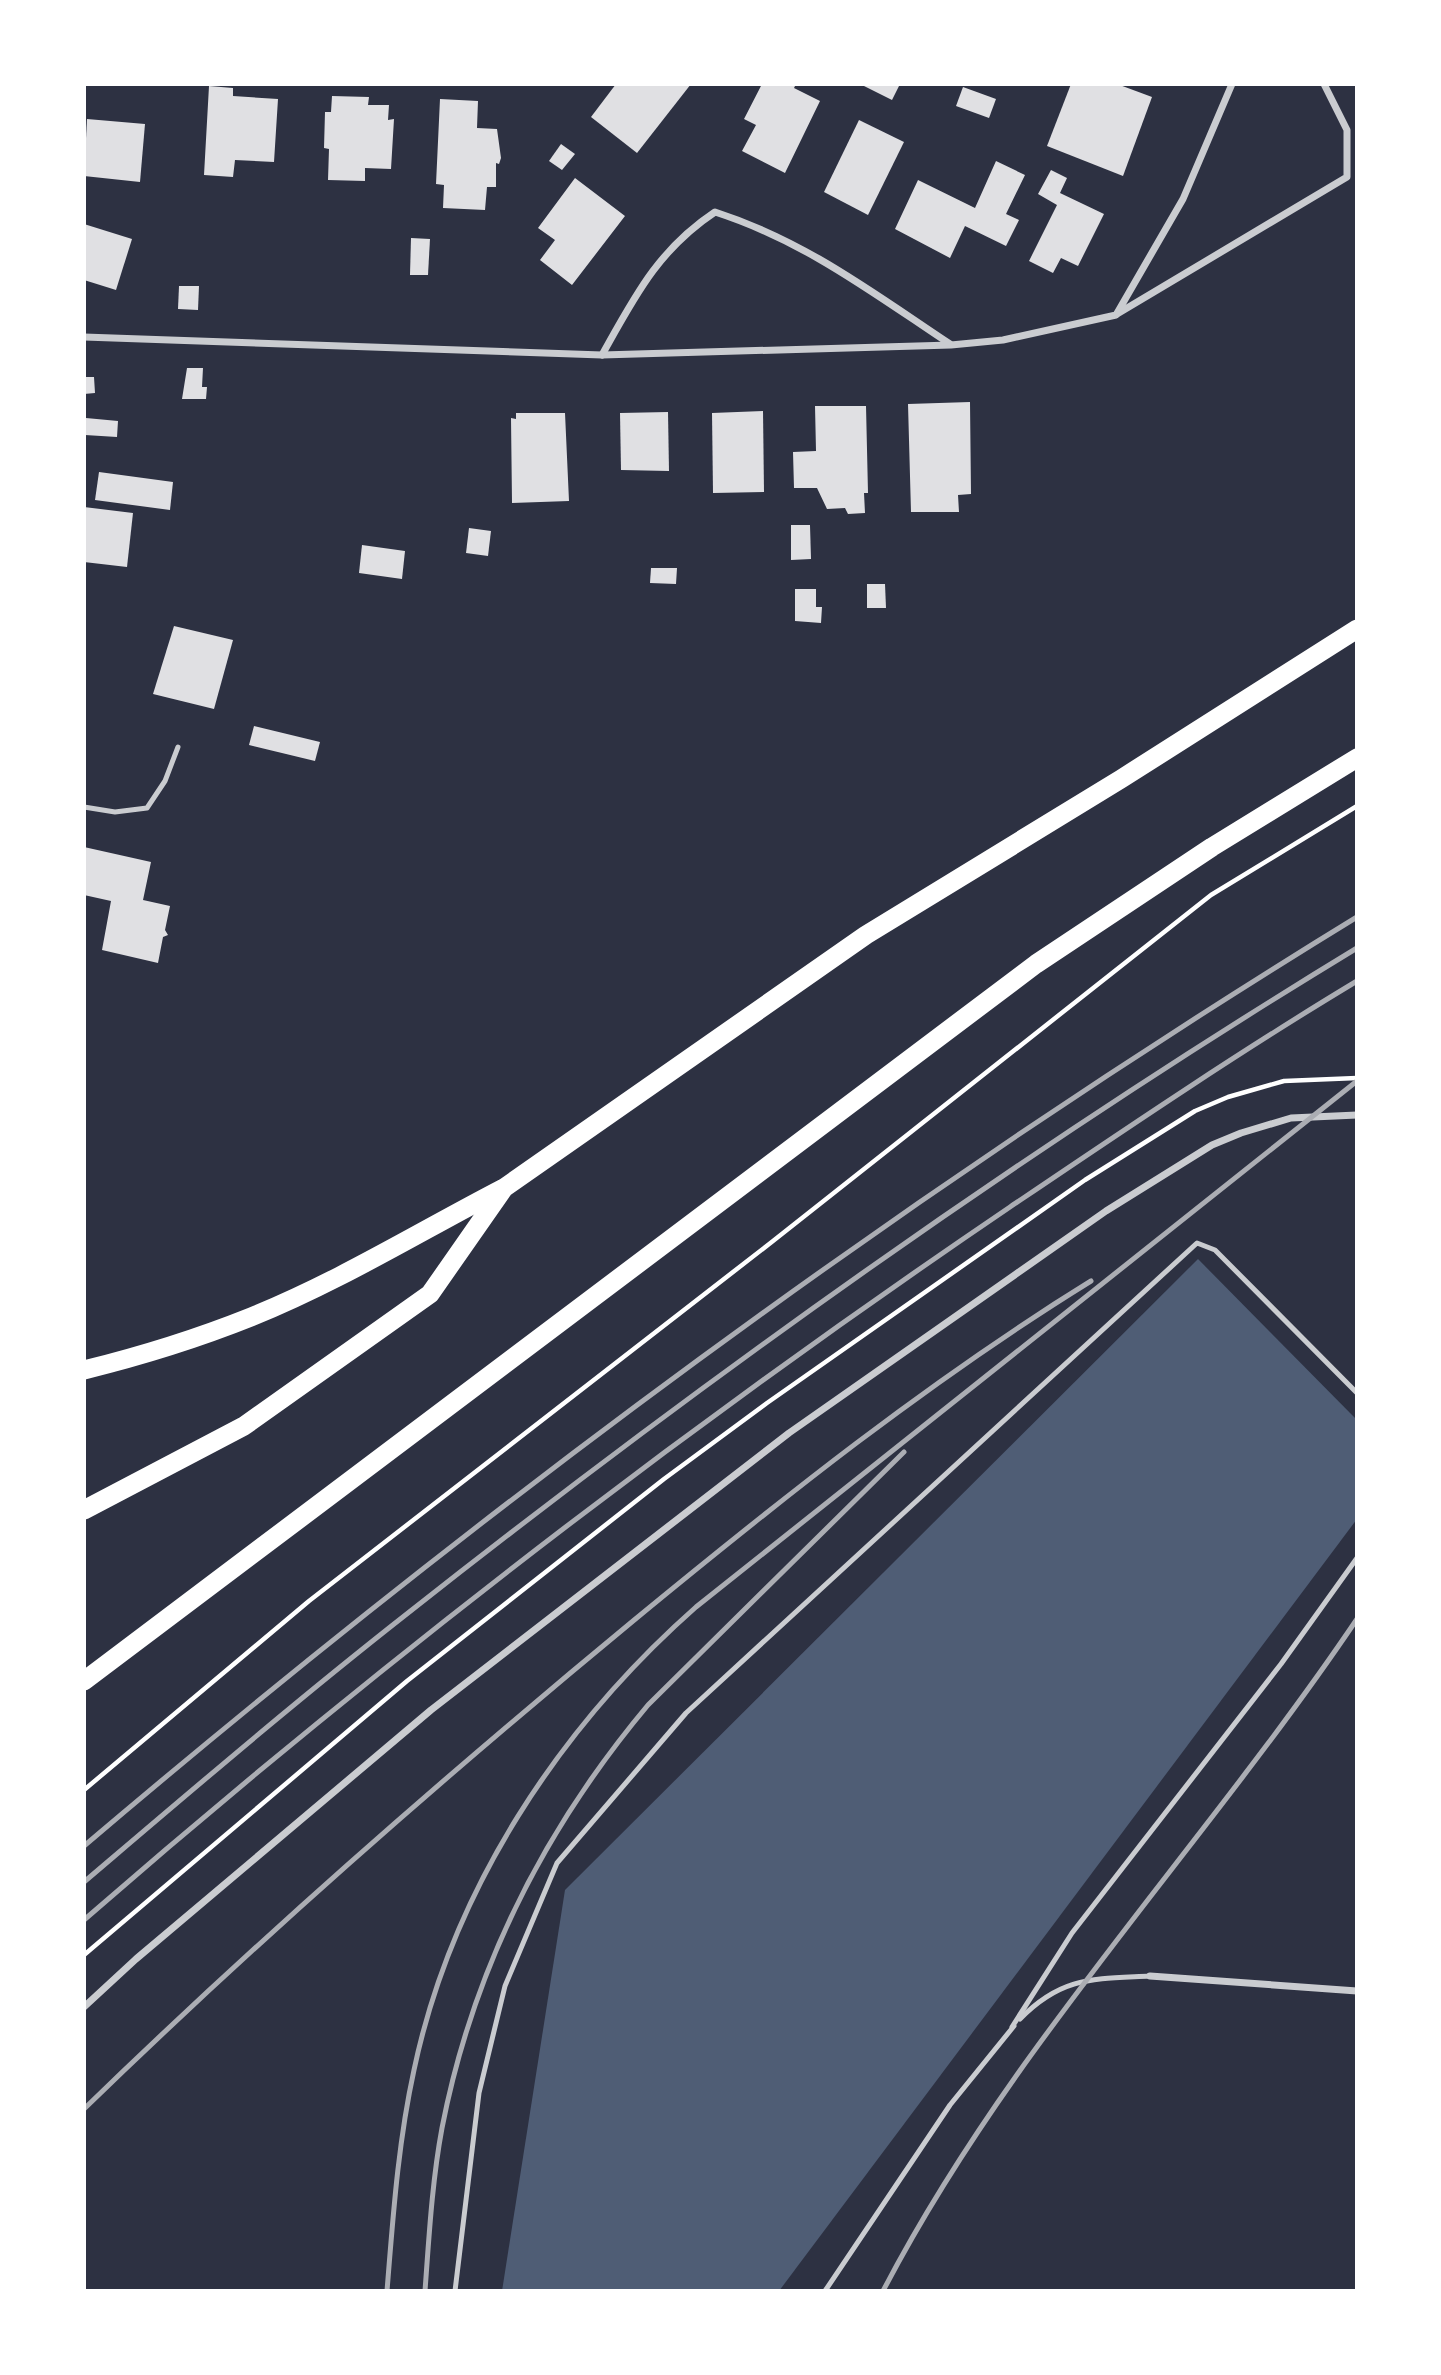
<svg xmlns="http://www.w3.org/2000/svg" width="1441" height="2375" font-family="Overpass,sans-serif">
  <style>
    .water { fill: #4f5d75 }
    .building { fill: #e0e0e3 }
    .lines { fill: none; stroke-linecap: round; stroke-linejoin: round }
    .path { stroke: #fff; stroke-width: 4.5 }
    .service { stroke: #caccd0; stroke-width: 5 }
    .minor { stroke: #caccd0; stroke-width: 7 }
    .trunk { stroke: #fff; stroke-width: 19 }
    .rail { stroke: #abadb3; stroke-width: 5 }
  </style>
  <rect width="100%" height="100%" fill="#2d3142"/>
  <path class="water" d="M 1198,1259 L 1357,1420 L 1357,1519 L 779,2291 L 502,2291 L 565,1890 Z"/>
  <g class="building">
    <path d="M 616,84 L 691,84 L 637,153 L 591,117 Z"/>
    <path d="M 762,84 L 796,84 L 794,88 L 820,101 L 785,173 L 742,151 L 756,125 L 744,119 Z"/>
    <path d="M 860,84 L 900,84 L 892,100 Z"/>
    <path d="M 1071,84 L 1117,84 L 1152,97 L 1123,176 L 1047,146 Z"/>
    <path d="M 209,86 L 233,88 L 233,96 L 278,99 L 274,162 L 235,160 L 233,177 L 204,175 Z"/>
    <path d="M 963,87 L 996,99 L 989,118 L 956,106 Z"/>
    <path d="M 332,96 L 369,97 L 368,105 L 389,105 L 388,120 L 394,119 L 391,169 L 365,168 L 365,181 L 328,180 L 329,149 L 324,148 L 325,112 L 331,112 Z"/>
    <path d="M 440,99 L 478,101 L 477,128 L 497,129 L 501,158 L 499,164 L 496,163 L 496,187 L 487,187 L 485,210 L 443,208 L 444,185 L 436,184 Z"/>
    <path d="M 87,119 L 145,124 L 140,182 L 84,176 Z"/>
    <path d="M 859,120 L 904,142 L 868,215 L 824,192 Z"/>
    <path d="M 561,144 L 575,154 L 562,170 L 549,161 Z"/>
    <path d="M 996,161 L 1025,175 L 1006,214 L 1019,220 L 1006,246 L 965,226 L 950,258 L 895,229 L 918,180 L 975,208 Z"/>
    <path d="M 1051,170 L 1067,178 L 1060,193 L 1104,214 L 1078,266 L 1061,258 L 1053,273 L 1029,261 L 1057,205 L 1038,194 Z"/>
    <path d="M 575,178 L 625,216 L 572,285 L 540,260 L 555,240 L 538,228 Z"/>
    <path d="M 84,224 L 132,239 L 116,290 L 84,280 Z"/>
    <path d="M 411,238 L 430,239 L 428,275 L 410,275 Z"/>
    <path d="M 179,286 L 199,286 L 198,310 L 178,309 Z"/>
    <path d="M 187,368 L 203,368 L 202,387 L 207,387 L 206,399 L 182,399 Z"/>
    <path d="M 84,377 L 94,377 L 95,393 L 84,394 Z"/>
    <path d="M 970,402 L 971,494 L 958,495 L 959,512 L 911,512 L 908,404 Z"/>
    <path d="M 815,406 L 866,406 L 868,493 L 864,493 L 865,513 L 848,514 L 845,508 L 827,509 L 817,488 L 794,488 L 793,452 L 816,451 Z"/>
    <path d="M 763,411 L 764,492 L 713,493 L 712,413 Z"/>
    <path d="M 668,412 L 669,471 L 621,470 L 620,413 Z"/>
    <path d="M 516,413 L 565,413 L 569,501 L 512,503 L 511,418 L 516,419 Z"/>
    <path d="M 86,418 L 118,421 L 117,437 L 85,435 Z"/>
    <path d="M 99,472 L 173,482 L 170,510 L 95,500 Z"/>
    <path d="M 84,507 L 133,513 L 127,567 L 84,562 Z"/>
    <path d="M 791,525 L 810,525 L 811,559 L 791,560 Z"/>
    <path d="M 469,528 L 491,531 L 488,556 L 466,553 Z"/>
    <path d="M 362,545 L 405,551 L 402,579 L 359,573 Z"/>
    <path d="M 651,568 L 677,568 L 676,584 L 650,583 Z"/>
    <path d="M 867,584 L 885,584 L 886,608 L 867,608 Z"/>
    <path d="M 795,589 L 816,589 L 816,607 L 822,607 L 821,623 L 795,621 Z"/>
    <path d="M 174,626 L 233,640 L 214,709 L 153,694 Z"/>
    <path d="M 254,726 L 320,742 L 315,761 L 249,745 Z"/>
    <path d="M 84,847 L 151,862 L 143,900 L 170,906 L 165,930 L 168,935 L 163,937 L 158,963 L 102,950 L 111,901 L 84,895 Z"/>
  </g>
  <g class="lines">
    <g class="path">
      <path d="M 84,1790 L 309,1601 L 773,1241 L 1211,895 L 1357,806"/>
      <path d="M 84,1955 L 407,1681 L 664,1479 L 767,1403 L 1085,1180 L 1195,1111 L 1228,1097 L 1284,1081 L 1357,1078"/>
    </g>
    <g class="service">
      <path d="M 84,807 L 115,812 L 147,808 L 165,781 L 178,747"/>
      <path d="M 1020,2019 C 1062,1976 1094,1979 1150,1976"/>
      <path d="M 1012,2027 L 1072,1933 L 1281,1664 L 1357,1558"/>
      <path d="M 455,2291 L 479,2093 L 505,1986 L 557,1863 L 686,1713 L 1197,1243 L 1215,1250 L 1357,1393"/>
      <path d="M 825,2291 L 950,2105 L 1014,2026"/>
    </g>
    <g class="minor">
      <path d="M 1117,314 L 1347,177 L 1347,130 L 1324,84"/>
      <path d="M 84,337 L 602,355 L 951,345 L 1003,340 L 1116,315 L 1183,199 L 1232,84"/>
      <path d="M 602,355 C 635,296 658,250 715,212 C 805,241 873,293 950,344"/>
      <path d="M 1150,1976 L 1357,1991"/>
      <path d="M 84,2007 L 136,1959 L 431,1710 L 789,1433 L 1106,1211 L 1212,1145 L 1241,1133 L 1291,1118 L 1357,1115"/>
    </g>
    <g class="trunk">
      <path d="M 84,1370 C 141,1356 196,1339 251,1317 C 338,1282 419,1232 502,1189"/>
      <path d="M 84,1510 L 244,1426 L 430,1294 L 504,1188 L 866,935 L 1121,779 L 1357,629"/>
      <path d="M 84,1681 L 1036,964 L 1212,847 L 1357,758"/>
    </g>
    <g class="rail">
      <path d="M 84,1846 C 485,1505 908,1192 1357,917"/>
      <path d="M 84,1882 C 191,1791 297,1700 408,1613 C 711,1374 1026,1149 1357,948"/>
      <path d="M 84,1920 C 378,1664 687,1426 1010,1207 C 1124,1130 1239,1052 1357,981"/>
      <path d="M 84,2109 C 260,1938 444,1777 633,1621 C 780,1500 929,1381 1091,1281"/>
      <path d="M 387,2291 C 393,2217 398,2143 414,2070 C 452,1890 559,1728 696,1607 L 1357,1081"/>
      <path d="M 425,2291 C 429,2237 432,2182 442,2128 C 473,1969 544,1829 648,1705 L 904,1452"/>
      <path d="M 883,2291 C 1010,2047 1204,1846 1357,1619"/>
    </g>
  </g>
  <rect width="1441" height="2375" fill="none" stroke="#ffffff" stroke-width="172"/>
</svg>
